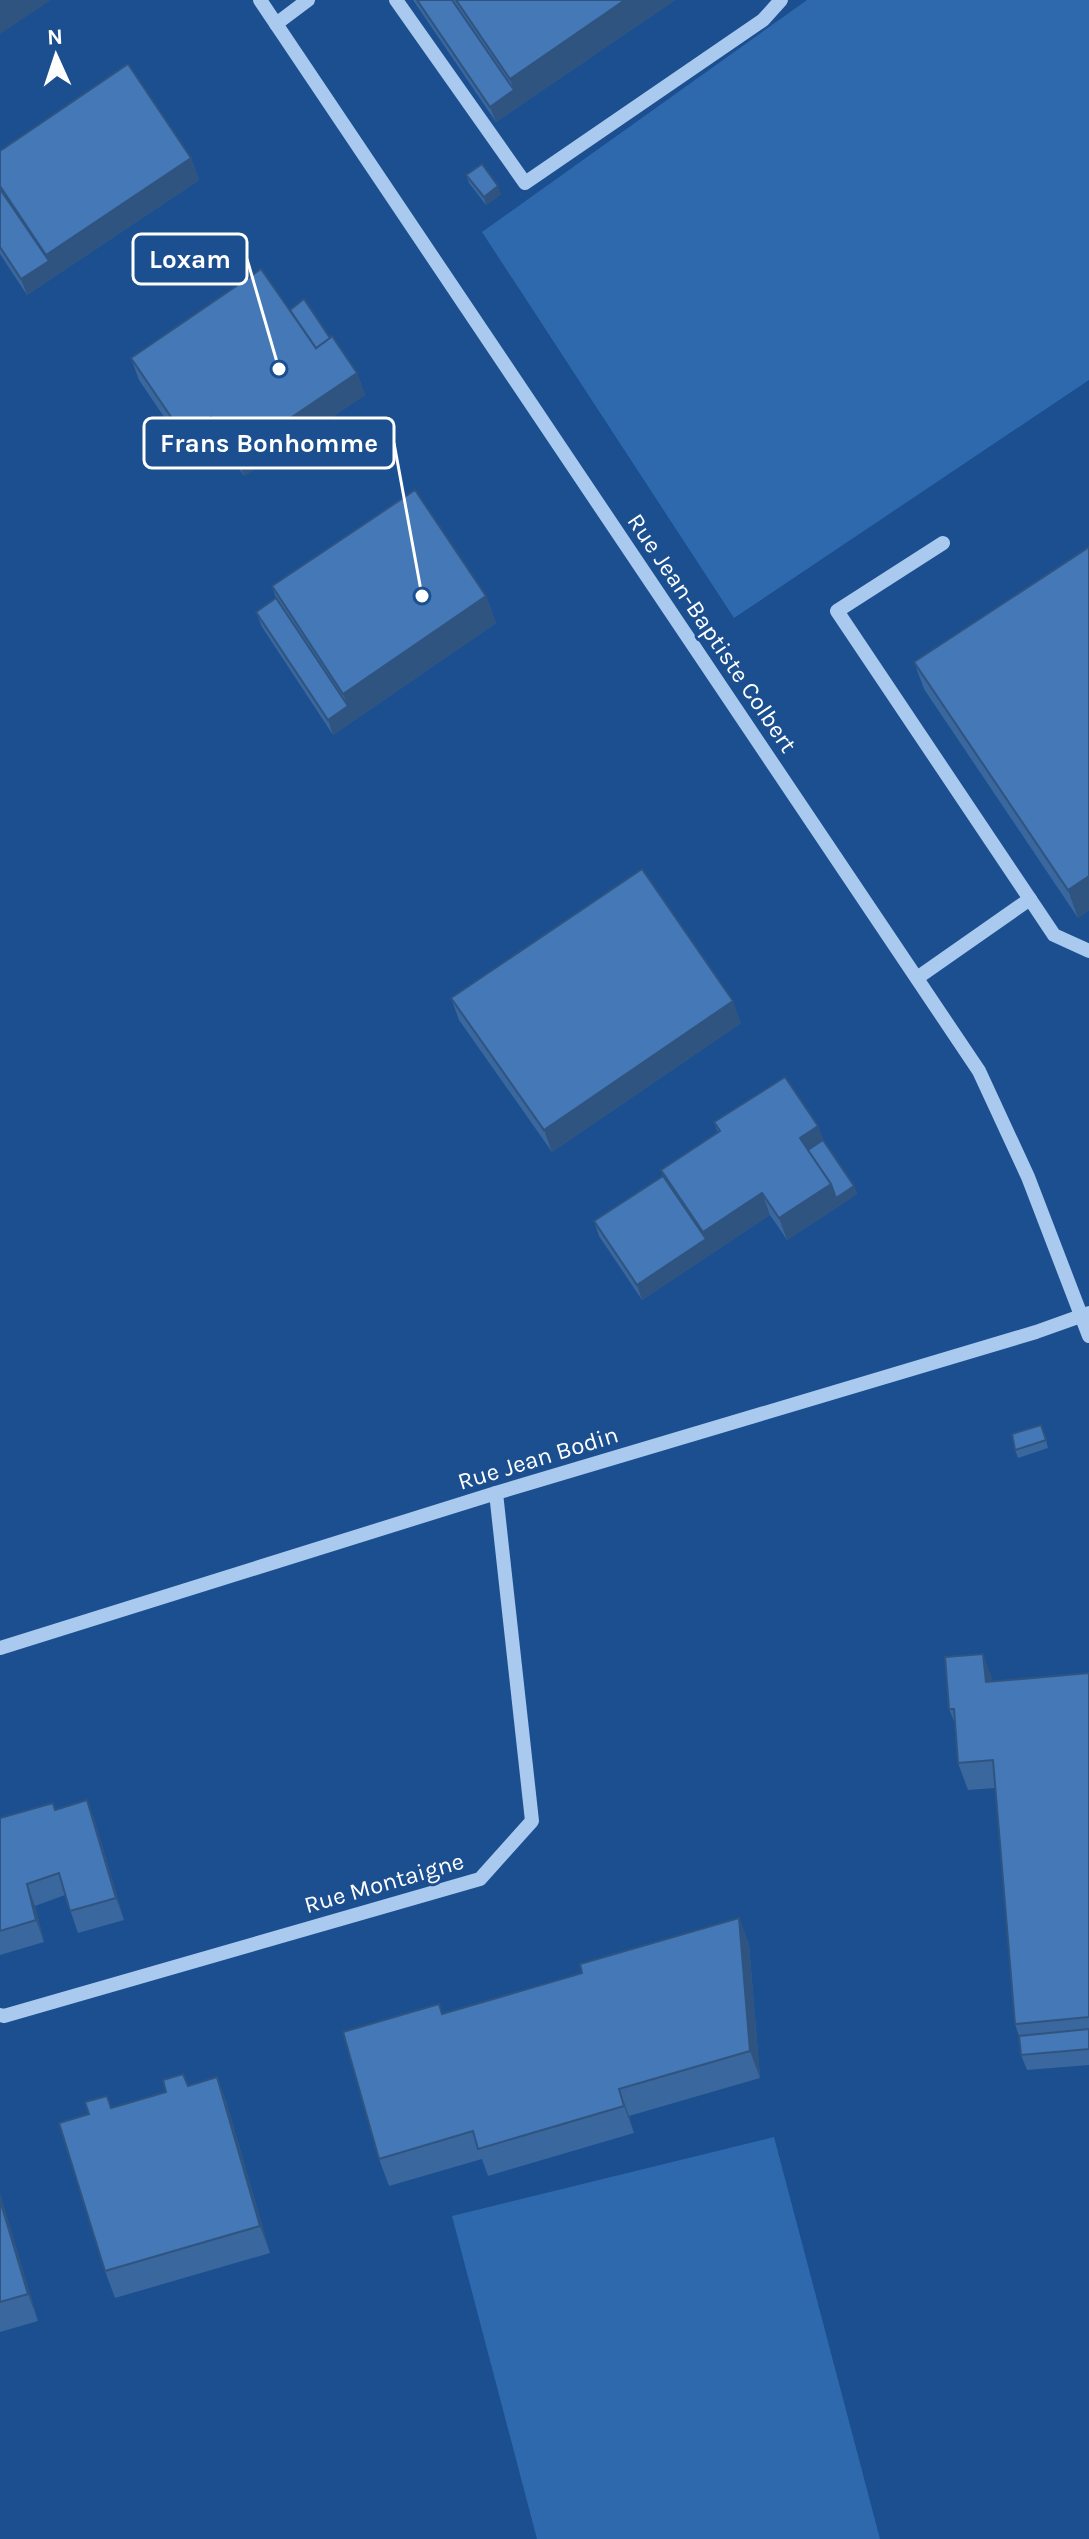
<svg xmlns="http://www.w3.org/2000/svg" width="1089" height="2539" font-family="Karla,sans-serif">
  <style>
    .green { fill: #2e69ad }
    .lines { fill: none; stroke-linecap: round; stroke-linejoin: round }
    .minor { stroke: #a9c9ee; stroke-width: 14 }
    .wall { fill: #3a679d }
    .shaded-wall { fill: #305480 }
    .building { fill: #4478b7; stroke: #305480; stroke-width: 2 }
    .labels { text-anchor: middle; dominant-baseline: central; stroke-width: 6; stroke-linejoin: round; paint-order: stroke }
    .street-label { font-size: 24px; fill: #fff; stroke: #1b4f8f }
    .leader { fill: none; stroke: #fff; stroke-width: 3 }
    .callout-dot { fill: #fff; stroke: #1b4f8f; stroke-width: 3 }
    .callout { fill: #1b4f8f; stroke: #fff; stroke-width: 3 }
    .callout-label { font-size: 26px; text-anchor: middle; font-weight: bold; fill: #fff }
  </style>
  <rect width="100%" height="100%" fill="#1b4f8f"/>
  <g class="green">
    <path d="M 807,0 L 1089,0 L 1089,380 L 734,618 L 482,232 Z"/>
    <path d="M 774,2137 L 880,2539 L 537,2539 L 452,2216 Z"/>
  </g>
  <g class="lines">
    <g class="minor">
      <path d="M 260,0 L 979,1071 L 1028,1177 L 1089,1336"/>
      <path d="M 396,0 L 525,183 L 763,20 L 781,0"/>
      <path d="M 276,24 L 308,0"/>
      <path d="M 943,543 L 837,611 L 1054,935 L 1089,951"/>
      <path d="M 917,978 L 1030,899"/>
      <path d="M 0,1648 L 496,1493 L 1036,1332 L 1089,1313"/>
      <path d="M 0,2015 L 4,2016 L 480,1879 L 532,1821 L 496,1493"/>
    </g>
  </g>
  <g class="wall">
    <path d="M 413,0 L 675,0 L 496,122 Z"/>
    <path d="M 0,151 L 191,158 L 199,180 L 27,295 L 0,254 Z"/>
    <path d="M 466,175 L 501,194 L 486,205 L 469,183 Z"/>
    <path d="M 290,310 L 330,338 L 357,373 L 365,395 L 244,476 L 219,439 L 192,458 L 139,380 L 131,358 Z"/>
    <path d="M 1089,547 L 1089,910 L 1078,918 L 924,689 L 914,662 Z"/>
    <path d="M 272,586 L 486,596 L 496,623 L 333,735 L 262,627 L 256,612 L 276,598 Z"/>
    <path d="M 451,998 L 741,1023 L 552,1152 L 459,1020 Z"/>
    <path d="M 714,1122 L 818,1126 L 823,1140 L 854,1186 L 857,1194 L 787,1240 L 770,1215 L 642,1300 L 599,1236 L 594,1221 L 663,1176 L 661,1170 L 718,1133 Z"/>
    <path d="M 1044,1433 L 1048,1448 L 1018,1458 L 1015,1450 Z"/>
    <path d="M 1089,1673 L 1089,2065 L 1027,2070 L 1021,2055 L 1019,2036 L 1015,2024 L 995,1788 L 968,1790 L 958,1763 L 955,1724 L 949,1709 L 993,1681 Z"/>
    <path d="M 87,1800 L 95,1822 L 124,1920 L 78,1933 L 65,1895 L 35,1906 L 44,1942 L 0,1955 L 0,1818 L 53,1803 L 56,1810 Z"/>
    <path d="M 739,1918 L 749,1945 L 760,2078 L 629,2116 L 634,2133 L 488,2176 L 482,2159 L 389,2186 L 379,2159 L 443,2014 L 582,1973 Z"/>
    <path d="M 217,2077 L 227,2104 L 270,2253 L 115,2298 L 105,2271 L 112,2108 Z"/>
    <path d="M 0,2194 L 38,2321 L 0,2332 Z"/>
  </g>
  <g class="shaded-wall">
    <path d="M 0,0 L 51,0 L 0,34 Z"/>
    <path d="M 625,0 L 675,0 L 496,122 L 490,107 L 514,90 L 510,79 Z"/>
    <path d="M 191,158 L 199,180 L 27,295 L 21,279 L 49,261 L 46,255 Z"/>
    <path d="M 498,186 L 501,194 L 486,205 L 484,197 Z"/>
    <path d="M 357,373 L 365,395 L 244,476 L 236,455 Z"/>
    <path d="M 211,417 L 219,439 L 192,458 L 184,436 Z"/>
    <path d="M 486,596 L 496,623 L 333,735 L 328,720 L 348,706 L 343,694 Z"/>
    <path d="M 1089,876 L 1089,910 L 1078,918 L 1068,890 Z"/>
    <path d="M 733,1001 L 741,1023 L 552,1152 L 544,1130 Z"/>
    <path d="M 818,1126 L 826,1148 L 810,1159 L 800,1138 Z"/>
    <path d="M 831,1184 L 854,1186 L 857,1194 L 787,1240 L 779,1218 Z"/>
    <path d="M 762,1193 L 770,1215 L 642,1300 L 637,1285 L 706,1239 L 703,1232 Z"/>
    <path d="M 983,1654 L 993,1681 L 986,1682 Z"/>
    <path d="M 87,1800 L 95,1822 L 124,1920 L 116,1898 Z"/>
    <path d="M 27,1884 L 35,1906 L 44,1942 L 36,1920 Z"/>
    <path d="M 739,1918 L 749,1945 L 760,2078 L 750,2051 Z"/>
    <path d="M 217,2077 L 227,2104 L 270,2253 L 260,2226 Z"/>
    <path d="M 619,2089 L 629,2116 L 634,2133 L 624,2106 Z"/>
    <path d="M 0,2194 L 38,2321 L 28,2294 L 0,2200 Z"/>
  </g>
  <g class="building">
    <path d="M 417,0 L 452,0 L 514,90 L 490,107 Z"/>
    <path d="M 456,0 L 625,0 L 510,79 Z"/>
    <path d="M 128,64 L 191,158 L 46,255 L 0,186 L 0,151 Z"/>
    <path d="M 482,164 L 498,186 L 484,197 L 466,175 Z"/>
    <path d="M 0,189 L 49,261 L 21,279 L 0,247 Z"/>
    <path d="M 261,269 L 316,348 L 332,336 L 357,373 L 236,455 L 211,417 L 184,436 L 131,358 Z"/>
    <path d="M 304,299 L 330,338 L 316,348 L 290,310 Z"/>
    <path d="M 415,490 L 486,596 L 343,694 L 272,586 Z"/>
    <path d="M 1089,547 L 1089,876 L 1068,890 L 914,662 Z"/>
    <path d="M 276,598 L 348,706 L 328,720 L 256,612 Z"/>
    <path d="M 642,869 L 733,1001 L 544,1130 L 451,998 Z"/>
    <path d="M 785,1077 L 818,1126 L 800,1138 L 831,1184 L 779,1218 L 762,1193 L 703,1232 L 661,1170 L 720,1131 L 714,1122 Z"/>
    <path d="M 823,1140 L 854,1186 L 836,1198 L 831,1184 L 808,1150 Z"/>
    <path d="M 663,1176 L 706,1239 L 637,1285 L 594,1221 Z"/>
    <path d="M 1041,1425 L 1046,1440 L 1015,1450 L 1012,1434 Z"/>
    <path d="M 983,1654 L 986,1682 L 1089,1673 L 1089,2017 L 1015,2024 L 993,1760 L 958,1763 L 954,1709 L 949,1709 L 945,1657 Z"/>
    <path d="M 87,1800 L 116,1898 L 70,1911 L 59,1873 L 27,1884 L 36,1920 L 0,1931 L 0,1818 L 53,1803 L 55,1810 Z"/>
    <path d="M 739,1918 L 750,2051 L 619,2089 L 624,2106 L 478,2149 L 473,2131 L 379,2159 L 343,2032 L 439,2004 L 442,2014 L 582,1973 L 580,1964 Z"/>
    <path d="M 1089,2029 L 1089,2049 L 1021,2055 L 1019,2036 Z"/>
    <path d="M 183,2074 L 188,2086 L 217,2077 L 260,2226 L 105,2271 L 59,2123 L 89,2114 L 85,2102 L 107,2096 L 111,2108 L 166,2092 L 163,2080 Z"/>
    <path d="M 0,2200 L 28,2294 L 0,2302 Z"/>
  </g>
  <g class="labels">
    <g class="street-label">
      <text transform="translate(712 633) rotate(56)">Rue Jean-Baptiste Colbert</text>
      <text transform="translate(538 1458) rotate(-17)">Rue Jean Bodin</text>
      <text transform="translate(384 1883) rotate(-16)">Rue Montaigne</text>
    </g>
  </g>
  <path class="leader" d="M279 369L247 259M422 596L394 443"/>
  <g class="callout-dot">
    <circle cx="279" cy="369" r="8"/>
    <circle cx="422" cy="596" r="8"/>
  </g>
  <g class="callout">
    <rect x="133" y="234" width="114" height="50" rx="8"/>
    <rect x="144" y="418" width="250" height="50" rx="8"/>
  </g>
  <g class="callout-label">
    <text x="190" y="268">Loxam</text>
    <text x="269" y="452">Frans Bonhomme</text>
  </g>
  <g transform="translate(56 56) rotate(357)" stroke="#1b4f8f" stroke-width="6" paint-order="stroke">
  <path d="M0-6L14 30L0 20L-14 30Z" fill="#ffffff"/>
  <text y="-12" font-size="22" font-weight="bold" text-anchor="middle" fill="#ffffff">N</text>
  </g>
</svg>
